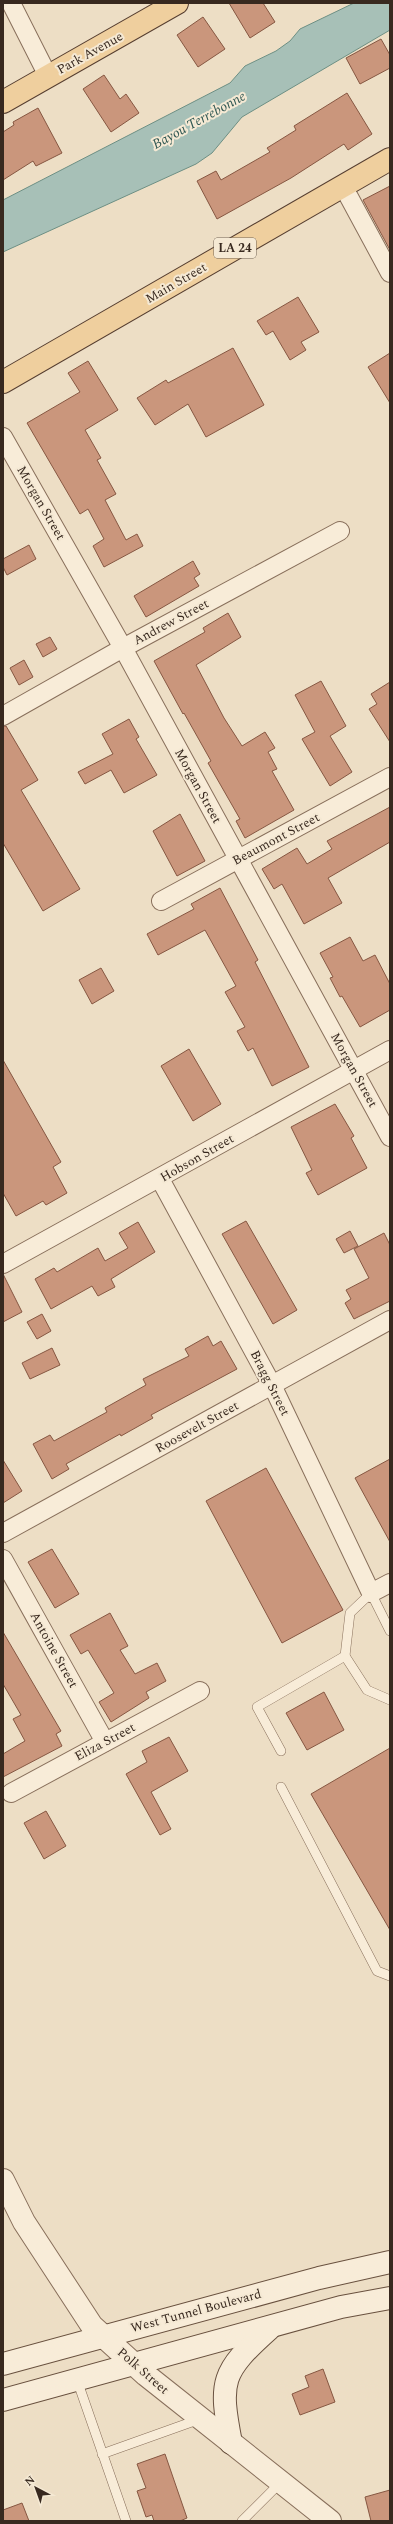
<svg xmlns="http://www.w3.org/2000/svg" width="393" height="2524" font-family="Spectral,serif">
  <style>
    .water { fill: #a7c0b7; stroke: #6d8f84 }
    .building { fill: #ca967c; stroke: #865742 }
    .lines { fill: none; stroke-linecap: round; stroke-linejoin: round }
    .service-casing { stroke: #886f5b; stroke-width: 10 }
    .minor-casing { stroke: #886f5b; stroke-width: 20 }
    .tertiary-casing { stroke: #886f5b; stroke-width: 24 }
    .secondary-casing { stroke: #69513f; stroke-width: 24 }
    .primary-casing { stroke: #563e30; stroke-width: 24 }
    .service { stroke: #f8ecd8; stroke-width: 9 }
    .minor { stroke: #f8ecd8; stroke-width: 18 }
    .tertiary { stroke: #f8ecd8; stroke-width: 22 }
    .secondary { stroke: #f8ecd8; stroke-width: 22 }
    .primary { stroke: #efcf9e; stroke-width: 22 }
    .labels { text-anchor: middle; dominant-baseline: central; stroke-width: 4; stroke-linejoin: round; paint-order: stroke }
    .shield { fill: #f5e9d4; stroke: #716355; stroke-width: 1 }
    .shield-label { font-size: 12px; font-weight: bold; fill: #38291f }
    .street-label { font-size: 13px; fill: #38291f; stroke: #f5e9d4 }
    .water-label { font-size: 14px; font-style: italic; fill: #2f5752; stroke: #f5e9d4 }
  </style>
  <rect width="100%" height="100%" fill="#eddec5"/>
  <path class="water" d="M 354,3 L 390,3 L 390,30 L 242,117 L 212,153 L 196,164 L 3,252 L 3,200 L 230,83 L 245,66 L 276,51 L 290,41 L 300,29 Z"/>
  <g class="building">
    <path d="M 229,3 L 263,3 L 275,22 L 250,38 Z"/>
    <path d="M 203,17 L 225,49 L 198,67 L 177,35 Z"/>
    <path d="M 381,39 L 390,55 L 390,68 L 360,84 L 346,58 Z"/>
    <path d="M 104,75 L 120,99 L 126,94 L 139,113 L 111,132 L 83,89 Z"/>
    <path d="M 347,93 L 372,134 L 348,150 L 344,144 L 291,178 L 217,219 L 197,181 L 216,171 L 221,180 L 270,152 L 267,148 L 296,130 L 294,126 Z"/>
    <path d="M 38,108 L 62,153 L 36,166 L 33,161 L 3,180 L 3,132 L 14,125 L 13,122 Z"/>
    <path d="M 390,186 L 390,250 L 363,200 Z"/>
    <path d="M 298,297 L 319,332 L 301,342 L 306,350 L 290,360 L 273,331 L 266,335 L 257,321 Z"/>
    <path d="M 233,348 L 264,405 L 206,437 L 188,404 L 155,425 L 137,398 L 166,380 L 168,383 Z"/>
    <path d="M 390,353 L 390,403 L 368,367 Z"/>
    <path d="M 88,361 L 118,410 L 85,430 L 101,458 L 97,460 L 116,494 L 105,500 L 126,540 L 137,534 L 143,546 L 104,567 L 93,546 L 104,539 L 88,509 L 80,514 L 27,423 L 80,392 L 68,373 Z"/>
    <path d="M 29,545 L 36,559 L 7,575 L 3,567 L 3,559 Z"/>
    <path d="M 193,561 L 200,574 L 194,578 L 199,586 L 146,617 L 134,596 Z"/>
    <path d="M 228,613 L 241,637 L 196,665 L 224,718 L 242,746 L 265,732 L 275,748 L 268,752 L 277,769 L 272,771 L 294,810 L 245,838 L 236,821 L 240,819 L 208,763 L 211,761 L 184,713 L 183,714 L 154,661 L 205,632 L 203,628 Z"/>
    <path d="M 50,637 L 57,649 L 43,657 L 36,644 Z"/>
    <path d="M 24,660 L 33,677 L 19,685 L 10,668 Z"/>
    <path d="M 321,681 L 346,726 L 330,736 L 352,772 L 330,786 L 302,739 L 315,732 L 295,695 Z"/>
    <path d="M 390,682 L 390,742 L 369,709 L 377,704 L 371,694 Z"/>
    <path d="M 129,719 L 139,737 L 136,739 L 157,775 L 124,793 L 111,770 L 85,784 L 78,772 L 113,754 L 102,734 Z"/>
    <path d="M 3,726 L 6,726 L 38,780 L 21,790 L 80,889 L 43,911 L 3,843 Z"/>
    <path d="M 390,807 L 390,842 L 328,878 L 342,903 L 304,924 L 282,884 L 274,889 L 262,869 L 297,848 L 307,864 L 332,849 L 327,841 Z"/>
    <path d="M 180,814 L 205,861 L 177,876 L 153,831 Z"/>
    <path d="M 220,888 L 258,960 L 255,962 L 309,1067 L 272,1086 L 253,1048 L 248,1051 L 237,1031 L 245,1027 L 225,992 L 236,986 L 205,930 L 158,955 L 147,934 L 194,909 L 191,904 Z"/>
    <path d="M 350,937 L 363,961 L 375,955 L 390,984 L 390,1010 L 360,1027 L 342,996 L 340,997 L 330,978 L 333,977 L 320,953 Z"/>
    <path d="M 101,968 L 114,991 L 92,1004 L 79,980 Z"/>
    <path d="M 189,1049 L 221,1104 L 193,1121 L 161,1066 Z"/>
    <path d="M 3,1060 L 61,1162 L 53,1167 L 67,1193 L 46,1205 L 43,1201 L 16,1216 L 3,1193 Z"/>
    <path d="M 335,1104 L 354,1136 L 351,1138 L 367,1168 L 318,1195 L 306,1173 L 312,1170 L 291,1127 Z"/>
    <path d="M 246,1221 L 297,1310 L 273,1324 L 222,1234 Z"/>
    <path d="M 138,1222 L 155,1252 L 111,1279 L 115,1287 L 98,1296 L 92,1286 L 51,1309 L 35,1279 L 54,1268 L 57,1272 L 98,1248 L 105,1261 L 128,1248 L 119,1233 Z"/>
    <path d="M 350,1231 L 358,1246 L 344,1253 L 336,1239 Z"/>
    <path d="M 384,1233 L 390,1245 L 390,1301 L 354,1319 L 345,1303 L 351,1299 L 346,1290 L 369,1278 L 354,1249 Z"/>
    <path d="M 3,1274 L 22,1312 L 3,1322 Z"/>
    <path d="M 42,1314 L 51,1331 L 37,1339 L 27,1322 Z"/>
    <path d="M 208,1336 L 213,1346 L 221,1341 L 237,1369 L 151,1415 L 153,1418 L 121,1436 L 120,1434 L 66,1464 L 69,1469 L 52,1479 L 33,1444 L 50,1435 L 54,1441 L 107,1412 L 105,1408 L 146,1385 L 143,1379 L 189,1356 L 185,1349 Z"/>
    <path d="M 52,1348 L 60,1365 L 30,1379 L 22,1363 Z"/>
    <path d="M 390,1459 L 390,1542 L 355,1478 Z"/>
    <path d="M 3,1460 L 22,1491 L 3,1503 Z"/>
    <path d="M 266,1468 L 343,1610 L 282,1643 L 206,1501 Z"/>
    <path d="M 52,1549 L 79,1594 L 55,1608 L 28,1562 Z"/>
    <path d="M 110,1613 L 128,1646 L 120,1650 L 135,1674 L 157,1663 L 166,1681 L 146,1692 L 149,1698 L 111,1722 L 99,1702 L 114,1693 L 88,1650 L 81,1654 L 70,1635 Z"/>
    <path d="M 3,1632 L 61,1731 L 56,1734 L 62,1746 L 3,1777 L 3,1754 L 25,1741 L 13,1719 L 21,1715 L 3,1684 Z"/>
    <path d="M 324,1692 L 344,1730 L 307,1750 L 286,1713 Z"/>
    <path d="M 169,1737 L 188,1771 L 151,1792 L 171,1829 L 160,1835 L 126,1774 L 147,1762 L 142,1751 Z"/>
    <path d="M 390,1748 L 390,1930 L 311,1794 Z"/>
    <path d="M 46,1811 L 66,1846 L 44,1859 L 24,1823 Z"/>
    <path d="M 323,2369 L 335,2402 L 300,2415 L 292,2394 L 309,2387 L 305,2376 Z"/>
    <path d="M 165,2454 L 187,2518 L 180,2521 L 154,2521 L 152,2515 L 146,2517 L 137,2491 L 146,2488 L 137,2464 Z"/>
    <path d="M 390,2490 L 390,2521 L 371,2521 L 365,2497 Z"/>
    <path d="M 22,2503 L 29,2521 L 3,2521 L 3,2510 Z"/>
  </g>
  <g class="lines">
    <g class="service-casing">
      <g id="service">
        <path d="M 345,1656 L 350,1613 L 371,1593 L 390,1631"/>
        <path d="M 281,1751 L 257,1707 L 345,1656 L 367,1690 L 390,1700"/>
        <path d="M 281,1787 L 377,1971 L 390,1976"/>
        <path d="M 77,2380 L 126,2521"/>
        <path d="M 102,2454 L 200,2419"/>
        <path d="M 242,2521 L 281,2482"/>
      </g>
    </g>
    <g class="minor-casing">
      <g id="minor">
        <path d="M 11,3 L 48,76"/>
        <path d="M 343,186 L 390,273"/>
        <path d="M 3,437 L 123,648 L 390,1137"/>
        <path d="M 3,716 L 123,648 L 340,531"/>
        <path d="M 161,901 L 390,777"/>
        <path d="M 160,1179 L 272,1385 L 371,1593 L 390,1583"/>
        <path d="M 3,1264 L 390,1050"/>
        <path d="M 3,1533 L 390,1320"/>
        <path d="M 3,1559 L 105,1742"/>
        <path d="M 11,1793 L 200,1691"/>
      </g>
    </g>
    <g class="tertiary-casing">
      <path id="tertiary" d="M 3,2180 L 24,2222 L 92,2326 L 146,2375 L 330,2521"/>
    </g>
    <g class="secondary-casing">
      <g id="secondary">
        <path d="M 3,2364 L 319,2278 L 390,2262"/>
        <path d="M 3,2400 L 341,2307 L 390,2298"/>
        <path d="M 231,2443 C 219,2381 221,2372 269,2329"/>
      </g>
    </g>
    <g class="primary-casing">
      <g id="primary">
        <path d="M 3,102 L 177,3"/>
        <path d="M 3,382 L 390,159"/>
      </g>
    </g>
    <use href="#service" class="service"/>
    <use href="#minor" class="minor"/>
    <use href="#tertiary" class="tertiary"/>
    <use href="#secondary" class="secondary"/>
    <use href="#primary" class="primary"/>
  </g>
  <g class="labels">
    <rect class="shield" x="214" y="238" width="42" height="20" rx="3"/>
    <g class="shield-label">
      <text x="235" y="248">LA 24</text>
    </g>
    <g class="street-label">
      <text transform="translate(90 53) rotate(-29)">Park Avenue</text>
      <text transform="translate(176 283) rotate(-30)">Main Street</text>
      <text transform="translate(41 503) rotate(60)">Morgan Street</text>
      <text transform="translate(171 622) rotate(-28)">Andrew Street</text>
      <text transform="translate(198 786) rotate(61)">Morgan Street</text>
      <text transform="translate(276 839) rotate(-28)">Beaumont Street</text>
      <text transform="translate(354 1070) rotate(61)">Morgan Street</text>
      <text transform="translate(197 1158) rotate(-30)">Hobson Street</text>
      <text transform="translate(270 1383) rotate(63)">Bragg Street</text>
      <text transform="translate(197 1427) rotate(-29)">Roosevelt Street</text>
      <text transform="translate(54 1650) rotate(61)">Antoine Street</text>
      <text transform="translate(105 1742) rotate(-28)">Eliza Street</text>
      <text transform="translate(196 2311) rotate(-15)">West Tunnel Boulevard</text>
      <text transform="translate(143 2371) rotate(41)">Polk Street</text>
    </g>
    <g class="water-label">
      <text transform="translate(199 120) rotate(-29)">Bayou Terrebonne</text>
    </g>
  </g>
  <rect width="393" height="2524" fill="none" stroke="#38291f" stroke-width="8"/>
  <g transform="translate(36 2488) rotate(319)" stroke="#f5e9d4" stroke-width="3" paint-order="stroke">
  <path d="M0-3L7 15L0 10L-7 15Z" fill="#38291f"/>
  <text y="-6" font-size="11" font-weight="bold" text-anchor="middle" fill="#38291f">N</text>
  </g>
</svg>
